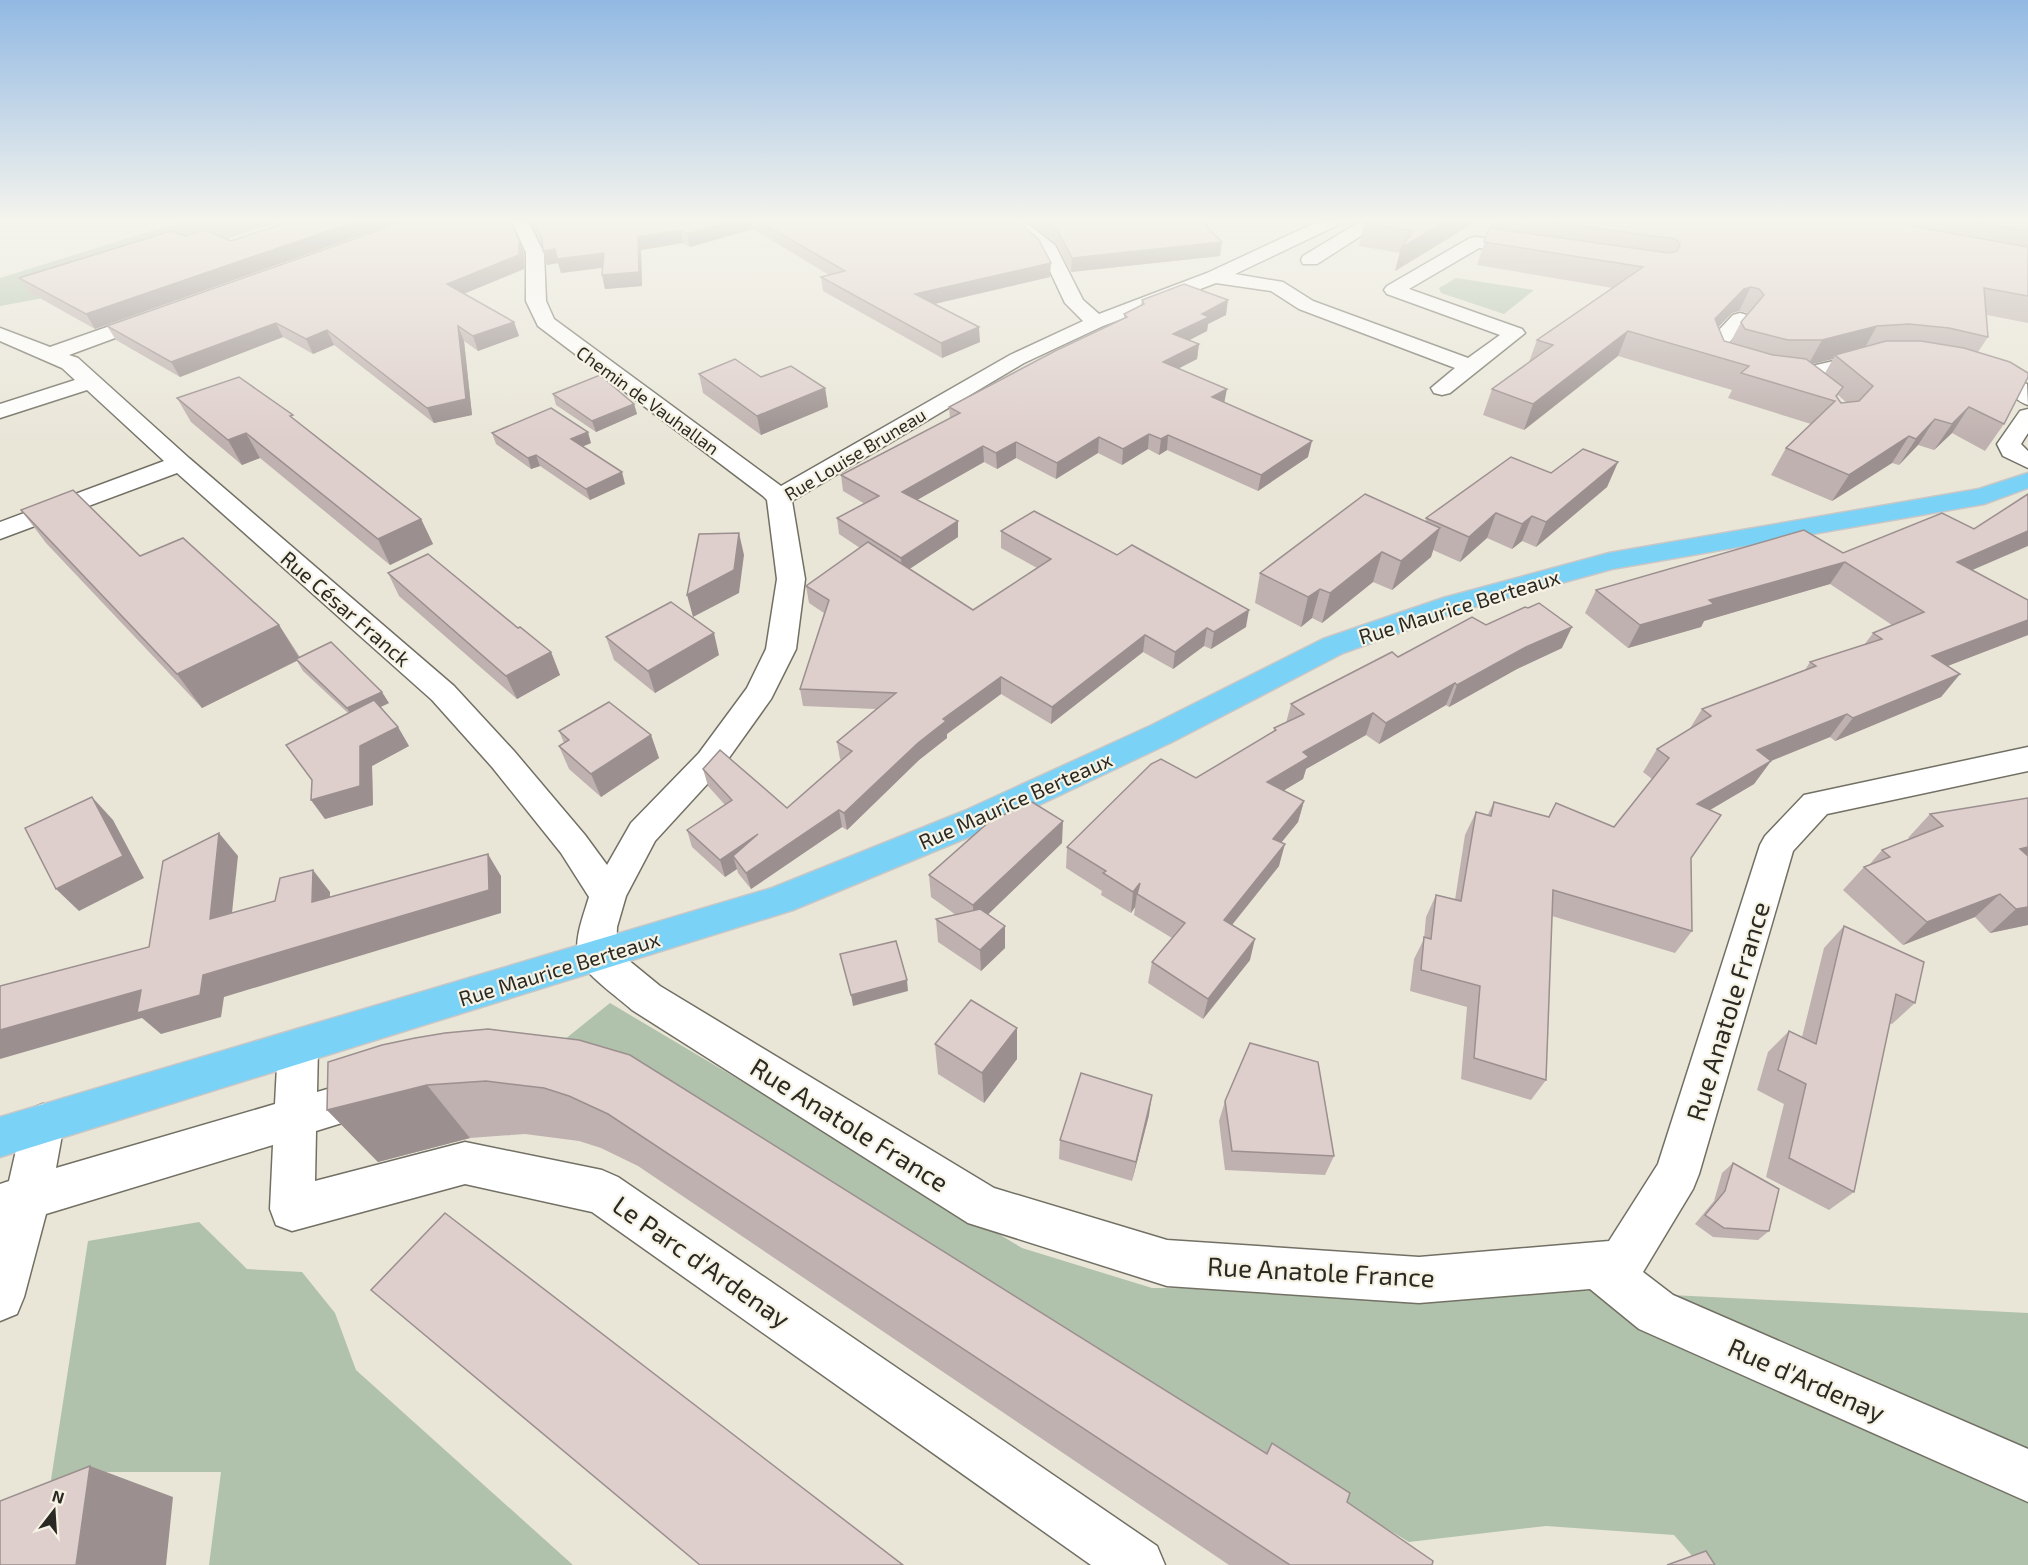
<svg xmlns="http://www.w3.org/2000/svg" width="2028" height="1565" font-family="'Exo 2',sans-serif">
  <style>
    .green { fill: #b1c2ac }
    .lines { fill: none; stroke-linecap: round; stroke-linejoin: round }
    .minor-casing { stroke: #727064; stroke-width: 3 }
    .major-casing { stroke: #c8c7c6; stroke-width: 3 }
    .minor { fill: #fff; fill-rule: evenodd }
    .major { fill: #7ad2f7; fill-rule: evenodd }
    .wall { fill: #bfb1af; fill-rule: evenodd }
    .shaded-wall { fill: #9b908f }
    .building { fill: #dececc; stroke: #9b908f; stroke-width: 1.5 }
    .labels { text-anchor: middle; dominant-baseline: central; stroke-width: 4.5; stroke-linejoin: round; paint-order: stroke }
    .far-street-label { font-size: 18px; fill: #2b2924; stroke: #f6f3e5 }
    .street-label { font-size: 21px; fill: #2b2924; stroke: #f6f3e5 }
    .near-street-label { font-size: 26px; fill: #2b2924; stroke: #f6f3e5 }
  </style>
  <rect width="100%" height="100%" fill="#e9e6d8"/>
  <g class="green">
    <path d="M 183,221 L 282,221 L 38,299 L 0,306 L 0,278 Z"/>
    <path d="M 1456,278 L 1534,290 L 1504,314 L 1441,293 L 1439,288 Z"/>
    <path d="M 610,1003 L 1022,1248 L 1152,1288 L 1593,1291 L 2028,1313 L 2028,1565 L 1700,1565 L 1674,1535 L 1546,1526 L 1409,1542 L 946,1266 L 544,1056 Z"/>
    <path d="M 199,1222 L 247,1269 L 302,1272 L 335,1313 L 356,1370 L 573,1565 L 209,1565 L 221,1472 L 107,1472 L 46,1512 L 88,1241 Z"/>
  </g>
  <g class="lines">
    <g class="minor-casing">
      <g id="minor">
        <path d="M 512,221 L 528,221 L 544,253 L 546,301 L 554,319 L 781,486 L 1010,355 L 1083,321 L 1065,303 L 1041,252 L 1006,221 L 1024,221 L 1055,245 L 1083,300 L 1099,314 L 1207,273 L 1319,221 L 1340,221 L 1338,225 L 1235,274 L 1283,282 L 1313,301 L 1468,358 L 1500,335 L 1387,294 L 1384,290 L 1387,286 L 1470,238 L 1476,237 L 1534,245 L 1537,249 L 1534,253 L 1528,254 L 1479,248 L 1409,289 L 1522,329 L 1525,333 L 1450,393 L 1442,395 L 1434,393 L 1431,388 L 1455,368 L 1299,309 L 1271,291 L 1216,283 L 1103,326 L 1024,363 L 792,501 L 805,579 L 796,649 L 771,699 L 721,769 L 655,841 L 626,896 L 617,927 L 616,950 L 660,986 L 994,1188 L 1167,1240 L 1419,1257 L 1609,1241 L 1658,1164 L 1760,845 L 1765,836 L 1804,795 L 2028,747 L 2028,771 L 1827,814 L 1793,851 L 1699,1174 L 1693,1189 L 1643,1272 L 1673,1295 L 2028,1449 L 2028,1502 L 1639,1329 L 1590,1289 L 1419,1303 L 1167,1286 L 968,1223 L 632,1010 C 619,998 583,973 578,957 C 574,938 584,914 589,897 L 561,853 L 492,767 L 432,700 L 177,473 L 0,539 L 0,522 L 164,461 L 87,390 L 0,418 L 0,404 L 75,380 L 62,368 L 0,341 L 0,328 L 50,347 L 147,313 L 161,313 L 164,317 L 161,321 L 69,355 L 78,358 L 189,458 L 454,686 L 514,751 L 585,835 L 607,865 L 631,823 L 699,753 L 747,688 L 766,649 L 777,579 L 767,500 L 763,496 L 538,326 L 526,301 L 526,253 Z"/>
        <path d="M 1361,221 L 1379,221 L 1381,223 L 1317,264 L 1303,264 L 1301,260 L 1303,256 Z"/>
        <path d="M 1740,313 L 1747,315 L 1750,319 L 1726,346 L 1731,356 L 1759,367 L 1798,369 L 1870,353 L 1877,355 L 1881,359 L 1877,363 L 1798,381 L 1756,379 L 1714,365 L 1705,345 L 1733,315 Z"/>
        <path d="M 1980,368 L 2007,375 L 2027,384 L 2028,405 C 2017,402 2011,392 2000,387 C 1990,383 1975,382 1969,374 L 1972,369 Z"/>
        <path d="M 2028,409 L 2028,433 L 2021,444 L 2028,451 L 2028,468 L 2003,456 L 1997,444 L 2020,411 Z"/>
        <path d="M 298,1029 L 312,1034 L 318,1047 L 317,1092 L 369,1077 L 384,1082 L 390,1096 L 384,1110 L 316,1131 L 315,1181 L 465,1142 L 602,1170 L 618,1177 L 1157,1546 L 1165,1565 L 1091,1565 L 592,1212 L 465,1184 L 292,1231 L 276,1225 L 270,1209 L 273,1145 L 46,1214 L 24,1297 L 17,1314 L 0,1321 L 0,1184 L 9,1181 L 22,1124 L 28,1110 L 43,1104 L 58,1110 L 64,1124 L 56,1168 L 275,1104 L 278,1047 L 284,1034 Z"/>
      </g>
    </g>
    <g class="major-casing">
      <path id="major" d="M 2028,473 L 2028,488 L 1984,504 L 1612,569 L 1463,610 L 1343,653 L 1172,742 L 988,829 L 793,910 L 0,1157 L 0,1117 L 772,888 L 964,811 L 1150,726 L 1323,639 L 1443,598 L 1609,553 L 1979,489 Z"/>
    </g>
    <use href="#minor" class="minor"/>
    <use href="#major" class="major"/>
  </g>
  <g class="wall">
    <path d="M 291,221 L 401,221 L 95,329 L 29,292 L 19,278 L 186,236 L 231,241 Z"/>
    <path d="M 530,221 L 1018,221 L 1050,277 L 935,304 L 980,342 L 942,358 L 823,291 L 821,277 L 829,275 L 753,229 L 690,247 L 683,243 L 641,250 L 642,286 L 605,289 L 602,275 L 602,268 L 561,273 L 558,263 L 547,265 L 542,244 Z"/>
    <path d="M 1027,221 L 1210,221 L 1207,228 L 1220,256 L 1071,272 L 1056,243 Z"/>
    <path d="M 1369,221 L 1477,221 L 1395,271 L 1400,253 L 1359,246 L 1364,223 Z"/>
    <path d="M 1492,221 L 2028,221 L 2028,323 L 1987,315 L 1988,337 L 1978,352 L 2004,424 L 1985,451 L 1952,433 L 1934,450 L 1918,445 L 1899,465 L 1892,463 L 1832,501 L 1771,475 L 1786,448 L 1811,424 L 1728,398 L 1732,390 L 1618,356 L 1524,430 L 1483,415 L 1492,389 L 1529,362 L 1537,340 L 1613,288 L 1477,265 ZM 1739,311 L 1748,313 L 1741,322 L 1730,343 L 1724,341 L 1718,327 L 1732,313 ZM 1833,359 L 1825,373 L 1813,364 ZM 1838,395 L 1847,403 L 1841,403 L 1837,397 Z"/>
    <path d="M 519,240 L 524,253 L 524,269 L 464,294 L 514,322 L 519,336 L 478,351 L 464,341 L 472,415 L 434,423 L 334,345 L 313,354 L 283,337 L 180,377 L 116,340 L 107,326 Z"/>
    <path d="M 1142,300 L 1226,315 L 1208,324 L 1207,331 L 1189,340 L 1199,344 L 1197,359 L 1179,368 L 1225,403 L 1308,457 L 1258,491 L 1167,450 L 1159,455 L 1148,449 L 1122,465 L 1098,453 L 1056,479 L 1016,458 L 997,469 L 984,462 L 917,500 L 958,521 L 958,537 L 909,569 L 973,610 L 1037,568 L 1001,548 L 1001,531 L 1246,627 L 1211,649 L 1204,646 L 1173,669 L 1143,652 L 1051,724 L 1001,694 L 947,734 L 947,738 L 919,760 L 847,830 L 842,827 L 751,889 L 738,873 L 737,869 L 725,877 L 692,847 L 687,830 L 725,805 L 708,786 L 703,769 L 787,808 L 841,760 L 840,759 L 837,742 L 876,709 L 803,706 L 800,689 L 824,613 L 809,603 L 806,586 L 860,548 L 839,534 L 837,518 L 865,504 L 843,491 L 841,475 L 950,419 L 949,407 L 1124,319 L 1124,314 L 1141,305 Z"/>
    <path d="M 699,374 L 761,377 L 825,388 L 828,407 L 761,435 L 703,393 Z"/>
    <path d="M 553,394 L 634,404 L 637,414 L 596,432 L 556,405 Z"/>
    <path d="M 177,398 L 296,421 L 421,519 L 433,544 L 390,565 L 260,458 L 242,465 L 191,422 Z"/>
    <path d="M 492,433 L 591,443 L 582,447 L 625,484 L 590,500 L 540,466 L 531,469 L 496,444 Z"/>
    <path d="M 1618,462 L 1607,487 L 1536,547 L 1522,541 L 1512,549 L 1487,538 L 1460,562 L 1433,550 L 1431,557 L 1392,590 L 1373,582 L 1322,623 L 1312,618 L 1301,627 L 1255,603 L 1260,573 L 1426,521 L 1426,518 L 1551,473 Z"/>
    <path d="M 21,510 L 140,556 L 279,625 L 300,657 L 389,703 L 380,707 L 398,727 L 409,746 L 372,766 L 373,805 L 325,819 L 311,800 L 312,781 L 286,745 L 348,713 L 303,671 L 297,661 L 202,708 L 46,543 Z"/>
    <path d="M 1843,553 L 1973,570 L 2028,600 L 2028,635 L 1947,666 L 1960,674 L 1941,697 L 1835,741 L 1830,737 L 1771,761 L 1754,784 L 1710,810 L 1691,858 L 1692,931 L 1675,953 L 1552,916 L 1546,1080 L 1531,1100 L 1461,1079 L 1467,1007 L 1410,991 L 1414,959 L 1424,939 L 1426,917 L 1436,895 L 1455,900 L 1465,835 L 1476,812 L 1487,816 L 1494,802 L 1548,817 L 1556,803 L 1614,827 L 1652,779 L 1643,772 L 1657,749 L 1689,730 L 1702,709 L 1805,670 L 1810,662 L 1864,645 L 1873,633 L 1892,625 L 1830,584 L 1704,621 L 1701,627 L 1628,648 L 1585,613 L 1596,590 Z"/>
    <path d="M 388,573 L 518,628 L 551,652 L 560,675 L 517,699 L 399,596 Z"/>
    <path d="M 1486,625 L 1562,648 L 1517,669 L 1449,707 L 1446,705 L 1379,744 L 1366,735 L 1306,769 L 1303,779 L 1284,790 L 1304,801 L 1298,822 L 1281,843 L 1279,866 L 1232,925 L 1250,960 L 1203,1019 L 1148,983 L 1152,962 L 1172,938 L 1134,915 L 1135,907 L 1131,913 L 1101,895 L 1102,891 L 1066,868 L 1067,847 L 1196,778 L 1274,731 L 1274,728 L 1286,723 L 1291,704 L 1398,657 Z"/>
    <path d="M 606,637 L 719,655 L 655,693 L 614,660 Z"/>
    <path d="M 559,731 L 651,735 L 659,758 L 601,797 L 569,769 L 559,746 L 564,743 Z"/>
    <path d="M 2028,798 L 2028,925 L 1990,933 L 1975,917 L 1903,945 L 1843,890 L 1864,867 L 1869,865 L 1882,850 L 1910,839 L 1908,838 L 1930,814 Z"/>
    <path d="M 1062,843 L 988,914 L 1005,926 L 1005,948 L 981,971 L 938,942 L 936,919 L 956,915 L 931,897 L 929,875 Z"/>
    <path d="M 1844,926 L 1915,1003 L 1892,1024 L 1889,1023 L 1854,1192 L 1829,1210 L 1766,1177 L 1784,1104 L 1757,1090 L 1768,1052 L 1789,1031 L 1802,1037 L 1824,948 Z"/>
    <path d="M 1017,1028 L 1017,1059 L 984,1103 L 938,1074 L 935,1044 Z"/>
    <path d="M 488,1029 L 1265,1452 L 1272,1443 L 1347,1502 L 1432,1565 L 1229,1565 L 638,1166 L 601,1148 L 579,1141 L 525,1134 L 470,1138 L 378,1162 L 327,1110 Z"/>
    <path d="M 1225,1101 L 1334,1156 L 1325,1175 L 1225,1170 L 1219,1121 Z"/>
    <path d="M 1149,1115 L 1132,1181 L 1059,1159 L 1060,1140 Z"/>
    <path d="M 1733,1163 L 1769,1231 L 1758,1240 L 1713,1237 L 1695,1224 L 1714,1201 L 1722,1173 Z"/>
  </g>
  <g class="shaded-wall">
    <path d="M 357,221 L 401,221 L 95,329 L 86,314 Z"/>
    <path d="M 733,221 L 751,221 L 753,229 L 690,247 L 687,234 Z"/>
    <path d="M 1207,221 L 1210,221 L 1204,239 L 1205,225 Z"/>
    <path d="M 1446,221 L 1477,221 L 1395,271 L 1401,248 Z"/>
    <path d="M 681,230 L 683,243 L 641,250 L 642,286 L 605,289 L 602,275 L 638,237 Z"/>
    <path d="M 519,240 L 524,253 L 524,269 L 453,298 L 447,284 Z"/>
    <path d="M 1222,242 L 1220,256 L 1071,272 L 1072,258 Z"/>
    <path d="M 555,249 L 604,253 L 607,267 L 561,273 L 558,263 L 547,265 L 543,251 Z"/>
    <path d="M 1051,263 L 1050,277 L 916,308 L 915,294 Z"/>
    <path d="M 1751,287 L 1739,311 L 1732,313 L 1703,343 L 1715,319 L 1744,289 Z"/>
    <path d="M 1228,300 L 1226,315 L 1208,324 L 1207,331 L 1172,349 L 1173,334 L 1202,314 Z"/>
    <path d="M 514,322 L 519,336 L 478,351 L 473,336 Z"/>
    <path d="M 276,323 L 283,337 L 180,377 L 171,362 Z"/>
    <path d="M 458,326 L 464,341 L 472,415 L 434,423 L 427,408 Z"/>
    <path d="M 1877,326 L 1863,351 L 1835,355 L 1833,359 L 1808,365 L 1822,340 Z"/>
    <path d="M 979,327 L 980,342 L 942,358 L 941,343 Z"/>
    <path d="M 327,330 L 334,345 L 313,354 L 306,339 Z"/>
    <path d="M 1628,331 L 1618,356 L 1524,430 L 1533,404 Z"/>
    <path d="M 1199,344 L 1197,359 L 1162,377 L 1163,362 Z"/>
    <path d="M 825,388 L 828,407 L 761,435 L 757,416 Z"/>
    <path d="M 1227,389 L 1224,404 L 1212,397 Z"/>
    <path d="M 634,404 L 637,414 L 596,432 L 592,421 Z"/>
    <path d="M 1969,407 L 1952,433 L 1934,450 L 1952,424 Z"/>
    <path d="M 1935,419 L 1918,445 L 1899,465 L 1916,439 Z"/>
    <path d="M 588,432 L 591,443 L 574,450 L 571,439 Z"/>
    <path d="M 246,433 L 260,458 L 242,465 L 228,440 Z"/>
    <path d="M 1149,434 L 1148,449 L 1122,465 L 1123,449 Z"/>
    <path d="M 1168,435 L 1167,450 L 1159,455 L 1161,439 Z"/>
    <path d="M 1909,436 L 1892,463 L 1832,501 L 1849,475 Z"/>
    <path d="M 1099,437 L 1098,453 L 1056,479 L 1057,463 Z"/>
    <path d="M 1312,441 L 1308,457 L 1258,491 L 1261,475 Z"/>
    <path d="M 1016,442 L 1016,458 L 997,469 L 996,453 Z"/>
    <path d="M 983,446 L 984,462 L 903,508 L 902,492 Z"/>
    <path d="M 536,455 L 540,466 L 531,469 L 528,458 Z"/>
    <path d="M 1618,462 L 1607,487 L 1536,547 L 1546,522 Z"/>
    <path d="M 622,472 L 625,484 L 590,500 L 586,489 Z"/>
    <path d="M 1496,513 L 1487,538 L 1460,562 L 1469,537 Z"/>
    <path d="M 1532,516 L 1522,541 L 1512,549 L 1522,524 Z"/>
    <path d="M 421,519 L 433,544 L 390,565 L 378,539 Z"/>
    <path d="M 958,521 L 958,537 L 902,574 L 901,558 Z"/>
    <path d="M 1440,528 L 1431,557 L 1392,590 L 1401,561 Z"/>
    <path d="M 2028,531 L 2028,546 L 1940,584 L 1957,562 Z"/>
    <path d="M 739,533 L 744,555 L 739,593 L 693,617 L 687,595 Z"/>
    <path d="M 1382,552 L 1373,582 L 1322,623 L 1330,593 Z"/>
    <path d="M 1845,562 L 1830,584 L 1704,621 L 1701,627 L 1628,648 L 1640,625 L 1709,600 Z"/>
    <path d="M 1320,589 L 1312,618 L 1301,627 L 1308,597 Z"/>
    <path d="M 1249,610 L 1246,627 L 1211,649 L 1214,632 Z"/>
    <path d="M 2028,620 L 2028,635 L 1914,679 L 1932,656 Z"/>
    <path d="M 279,625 L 300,659 L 202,708 L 177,674 Z"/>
    <path d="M 1572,627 L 1562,648 L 1517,669 L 1449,707 L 1457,685 L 1526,647 Z"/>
    <path d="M 1207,628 L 1204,646 L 1173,669 L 1175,652 Z"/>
    <path d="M 714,633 L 719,655 L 655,693 L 648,671 Z"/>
    <path d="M 1145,635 L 1143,652 L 1051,724 L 1052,707 Z"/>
    <path d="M 551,652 L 560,675 L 517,699 L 506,676 Z"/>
    <path d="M 1960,674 L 1941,697 L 1835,741 L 1853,718 Z"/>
    <path d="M 1001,677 L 1001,694 L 947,734 L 947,738 L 919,760 L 847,830 L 844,813 L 943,719 Z"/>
    <path d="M 1455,683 L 1446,705 L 1379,744 L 1386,723 Z"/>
    <path d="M 382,692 L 389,703 L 354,720 L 347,708 Z"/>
    <path d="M 1373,713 L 1366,735 L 1306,769 L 1303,779 L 1261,804 L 1267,782 L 1303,752 Z"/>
    <path d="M 1847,714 L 1830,737 L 1741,773 L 1757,750 Z"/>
    <path d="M 398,727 L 409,746 L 372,766 L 373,805 L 325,819 L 311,800 L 360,746 Z"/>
    <path d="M 651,735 L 659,758 L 601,797 L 591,774 Z"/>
    <path d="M 1771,761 L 1754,784 L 1681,827 L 1697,804 Z"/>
    <path d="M 92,797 L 113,820 L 144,878 L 79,911 L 56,889 Z"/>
    <path d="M 1304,801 L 1298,822 L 1267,860 L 1273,839 Z"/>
    <path d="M 839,810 L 842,827 L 751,889 L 746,873 Z"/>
    <path d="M 1063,821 L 1062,843 L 974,928 L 973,905 Z"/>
    <path d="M 219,833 L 238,856 L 229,941 L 210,919 Z"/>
    <path d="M 758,834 L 733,856 L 737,869 L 725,877 L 720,860 Z"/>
    <path d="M 1285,844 L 1279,866 L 1219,941 L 1224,920 Z"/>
    <path d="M 2028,847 L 2028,865 L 2020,849 Z"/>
    <path d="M 488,854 L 501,876 L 501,913 L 224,997 L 221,1017 L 161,1034 L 142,1018 L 0,1059 L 0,1030 L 141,990 L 203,975 Z"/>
    <path d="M 313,870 L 330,892 L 329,924 L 312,902 Z"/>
    <path d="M 1140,883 L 1137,894 L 1135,907 L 1131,913 L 1133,892 Z"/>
    <path d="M 2000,894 L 1975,917 L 1903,945 L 1927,922 Z"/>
    <path d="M 2028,907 L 2028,925 L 1990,933 L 2016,909 Z"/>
    <path d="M 1005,926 L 1005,948 L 981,971 L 980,950 Z"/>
    <path d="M 1255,939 L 1250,960 L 1203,1019 L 1208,999 Z"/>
    <path d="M 907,980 L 908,991 L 853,1006 L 851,995 Z"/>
    <path d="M 1017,1028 L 1017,1059 L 984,1103 L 982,1073 Z"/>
    <path d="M 427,1085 L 470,1138 L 378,1162 L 327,1110 Z"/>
    <path d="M 1152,1095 L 1149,1115 L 1132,1181 L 1136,1162 Z"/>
    <path d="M 90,1466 L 173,1497 L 166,1565 L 76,1565 Z"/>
  </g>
  <g class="building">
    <path d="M 291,221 L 357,221 L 86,314 L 19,278 L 171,231 L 186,236 L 205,230 L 231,241 Z"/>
    <path d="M 405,221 L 511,221 L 519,240 L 519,255 L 447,284 L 514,322 L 473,336 L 458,326 L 466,399 L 427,408 L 327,330 L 306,339 L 276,323 L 171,362 L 107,326 Z"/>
    <path d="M 533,221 L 733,221 L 687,234 L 681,230 L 638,237 L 639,272 L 602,275 L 604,253 L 557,259 L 555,249 L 543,251 L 542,238 Z"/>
    <path d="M 759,221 L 1018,221 L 1039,240 L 1051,263 L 915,294 L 979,327 L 941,343 L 821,277 L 845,271 Z"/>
    <path d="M 1045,221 L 1207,221 L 1205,225 L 1222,242 L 1072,258 L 1057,230 Z"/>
    <path d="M 1369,221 L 1446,221 L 1401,248 L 1413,231 L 1364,223 Z"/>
    <path d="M 1545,221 L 1883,221 L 2028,247 L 2028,296 L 1984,288 L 1988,337 L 1949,328 L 1909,324 L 1877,326 L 1822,340 L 1788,340 L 1745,329 L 1741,322 L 1764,295 L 1759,289 L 1751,287 L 1744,289 L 1715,319 L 1724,341 L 1773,355 L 1806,359 L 1843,387 L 1836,396 L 1841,403 L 1859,401 L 1873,386 L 1835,355 L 1886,341 L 1921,341 L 1964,348 L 2010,362 L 2028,373 L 2028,377 L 2004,424 L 1969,407 L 1952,424 L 1935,419 L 1916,439 L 1909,436 L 1849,475 L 1786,448 L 1835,401 L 1741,373 L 1749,366 L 1628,331 L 1533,404 L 1492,389 L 1553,345 L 1537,340 L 1643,267 L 1484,242 L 1489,228 L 1669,253 L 1677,251 L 1680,244 L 1676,239 Z"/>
    <path d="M 1968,221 L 2028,221 L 2028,231 Z"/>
    <path d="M 1184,284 L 1228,300 L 1202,314 L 1209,317 L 1173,334 L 1199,344 L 1163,362 L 1227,389 L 1212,397 L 1312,441 L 1261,475 L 1168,435 L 1161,439 L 1149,434 L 1123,449 L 1099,437 L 1057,463 L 1016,442 L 996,453 L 983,446 L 902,492 L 958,521 L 901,558 L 837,518 L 879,496 L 841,475 L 960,413 L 949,407 L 1055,351 L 1127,317 L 1124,314 L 1144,304 L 1142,300 Z"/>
    <path d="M 735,359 L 761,377 L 791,366 L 825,388 L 757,416 L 699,374 Z"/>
    <path d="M 600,375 L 634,404 L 592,421 L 553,394 Z"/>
    <path d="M 239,377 L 293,415 L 290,416 L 421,519 L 378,539 L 246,433 L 228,440 L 177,398 Z"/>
    <path d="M 551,408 L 588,432 L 571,439 L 622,472 L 586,489 L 536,455 L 528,458 L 492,433 Z"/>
    <path d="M 1583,449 L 1618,462 L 1546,522 L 1532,516 L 1522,524 L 1496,513 L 1469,537 L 1426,518 L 1511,457 L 1551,473 Z"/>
    <path d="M 73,490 L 140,556 L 183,538 L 279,625 L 177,674 L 21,510 Z"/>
    <path d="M 1365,494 L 1440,528 L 1401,561 L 1382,552 L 1330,593 L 1320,589 L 1308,597 L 1260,573 Z"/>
    <path d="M 2028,494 L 2028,531 L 1957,562 L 2028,600 L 2028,620 L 1932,656 L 1960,674 L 1853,718 L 1847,714 L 1757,750 L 1771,761 L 1697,804 L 1721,815 L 1691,858 L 1692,931 L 1553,890 L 1546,1080 L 1474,1058 L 1480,986 L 1421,970 L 1424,937 L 1431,939 L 1436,895 L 1461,901 L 1476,812 L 1491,816 L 1494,802 L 1549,817 L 1556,803 L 1614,827 L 1669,758 L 1657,749 L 1711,716 L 1702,709 L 1816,666 L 1810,662 L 1882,639 L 1873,633 L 1924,612 L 1845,562 L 1709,600 L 1714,604 L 1640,625 L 1596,590 L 1804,530 L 1843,553 L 1942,513 L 1974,529 Z"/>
    <path d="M 1034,511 L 1117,555 L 1132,545 L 1249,610 L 1214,632 L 1207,628 L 1175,652 L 1145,635 L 1052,707 L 1001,677 L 943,719 L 946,721 L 918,743 L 844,813 L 839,810 L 746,873 L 733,856 L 758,834 L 720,860 L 687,830 L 732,800 L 703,769 L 720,750 L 787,808 L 852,751 L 837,742 L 896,693 L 800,689 L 829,600 L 806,586 L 868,542 L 973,610 L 1051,559 L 1001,531 Z"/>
    <path d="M 739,533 L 734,570 L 687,595 L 699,534 Z"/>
    <path d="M 428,554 L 518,628 L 520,627 L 551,652 L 506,676 L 388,573 Z"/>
    <path d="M 671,602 L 714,633 L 648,671 L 606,637 Z"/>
    <path d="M 1539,603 L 1572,627 L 1526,647 L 1457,685 L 1455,683 L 1386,723 L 1373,713 L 1303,752 L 1309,757 L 1267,782 L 1304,801 L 1273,839 L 1285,844 L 1224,920 L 1255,939 L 1208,999 L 1152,962 L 1185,923 L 1137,894 L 1140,883 L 1133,892 L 1103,873 L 1106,871 L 1067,847 L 1151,764 L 1161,759 L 1196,778 L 1276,730 L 1274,728 L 1304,714 L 1291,704 L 1392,652 L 1398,657 L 1472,617 L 1486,625 L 1525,607 L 1528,608 Z"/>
    <path d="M 331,642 L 382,692 L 347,708 L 296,659 Z"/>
    <path d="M 374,700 L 398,727 L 360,746 L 360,786 L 311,800 L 312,780 L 286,745 Z"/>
    <path d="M 609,702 L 651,735 L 591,774 L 559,746 L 569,740 L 559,731 Z"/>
    <path d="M 92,797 L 123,856 L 56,889 L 25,828 Z"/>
    <path d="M 2028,798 L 2028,847 L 2020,849 L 2028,856 L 2028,907 L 2016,909 L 2000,894 L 1927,922 L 1864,867 L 1890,857 L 1882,850 L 1943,826 L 1930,814 Z"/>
    <path d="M 1032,802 L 1063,821 L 973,905 L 929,875 L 990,821 Z"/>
    <path d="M 219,833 L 210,919 L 275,901 L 280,878 L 313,870 L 312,902 L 488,854 L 489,890 L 203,975 L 200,995 L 137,1013 L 141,990 L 0,1030 L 0,986 L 149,947 L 163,861 Z"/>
    <path d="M 980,909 L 1005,926 L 980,950 L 936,919 Z"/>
    <path d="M 1844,926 L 1924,962 L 1915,1003 L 1896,994 L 1854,1192 L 1789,1158 L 1806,1084 L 1778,1070 L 1789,1031 L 1816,1044 Z"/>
    <path d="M 896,941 L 907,980 L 851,995 L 840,954 Z"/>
    <path d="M 971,1000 L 1017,1028 L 982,1073 L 935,1044 Z"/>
    <path d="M 488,1029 L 579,1040 L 630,1055 L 1267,1454 L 1272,1443 L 1350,1493 L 1347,1502 L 1433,1561 L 1432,1565 L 1290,1565 L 608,1114 L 569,1096 L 544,1088 L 486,1081 L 427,1085 L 327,1110 L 328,1062 L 382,1045 L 415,1038 L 445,1033 Z"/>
    <path d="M 1250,1043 L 1318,1062 L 1334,1156 L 1232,1151 L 1225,1101 Z"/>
    <path d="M 1081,1073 L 1152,1095 L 1136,1162 L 1060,1140 Z"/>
    <path d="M 1733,1163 L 1779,1189 L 1769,1231 L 1724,1228 L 1705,1215 L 1725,1191 Z"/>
    <path d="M 445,1213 L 903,1565 L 700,1565 L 371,1290 Z"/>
    <path d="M 90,1466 L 76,1565 L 0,1565 L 0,1501 Z"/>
    <path d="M 1706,1551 L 1715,1565 L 1667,1565 Z"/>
  </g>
  <linearGradient id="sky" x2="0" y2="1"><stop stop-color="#92b9e3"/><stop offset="0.5" stop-color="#f5f4ed"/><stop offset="1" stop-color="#f5f4ed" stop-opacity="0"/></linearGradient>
  <rect width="2028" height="440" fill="url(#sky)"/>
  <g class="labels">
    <g class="far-street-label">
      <text transform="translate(648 400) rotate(36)">Chemin de Vauhallan</text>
      <text transform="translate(855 454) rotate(-31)">Rue Louise Bruneau</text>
    </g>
    <g class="street-label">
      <text transform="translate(1459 606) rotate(-17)">Rue Maurice Berteaux</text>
      <text transform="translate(346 608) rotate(41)">Rue César Franck</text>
      <text transform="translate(1015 800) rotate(-24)">Rue Maurice Berteaux</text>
      <text transform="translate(559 968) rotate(-17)">Rue Maurice Berteaux</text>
    </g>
    <g class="near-street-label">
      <text transform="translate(1727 1011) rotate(-73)">Rue Anatole France</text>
      <text transform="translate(850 1124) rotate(32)">Rue Anatole France</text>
      <text transform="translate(702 1261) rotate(35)">Le Parc d'Ardenay</text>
      <text transform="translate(1321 1271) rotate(3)">Rue Anatole France</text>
      <text transform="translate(1807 1379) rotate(24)">Rue d'Ardenay</text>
    </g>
  </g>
  <g transform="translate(54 1511) rotate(17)" stroke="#f6f3e5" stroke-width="4.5" paint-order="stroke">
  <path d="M0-4.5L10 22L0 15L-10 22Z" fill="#2b2924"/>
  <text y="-9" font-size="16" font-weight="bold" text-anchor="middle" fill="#2b2924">N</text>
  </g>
</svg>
